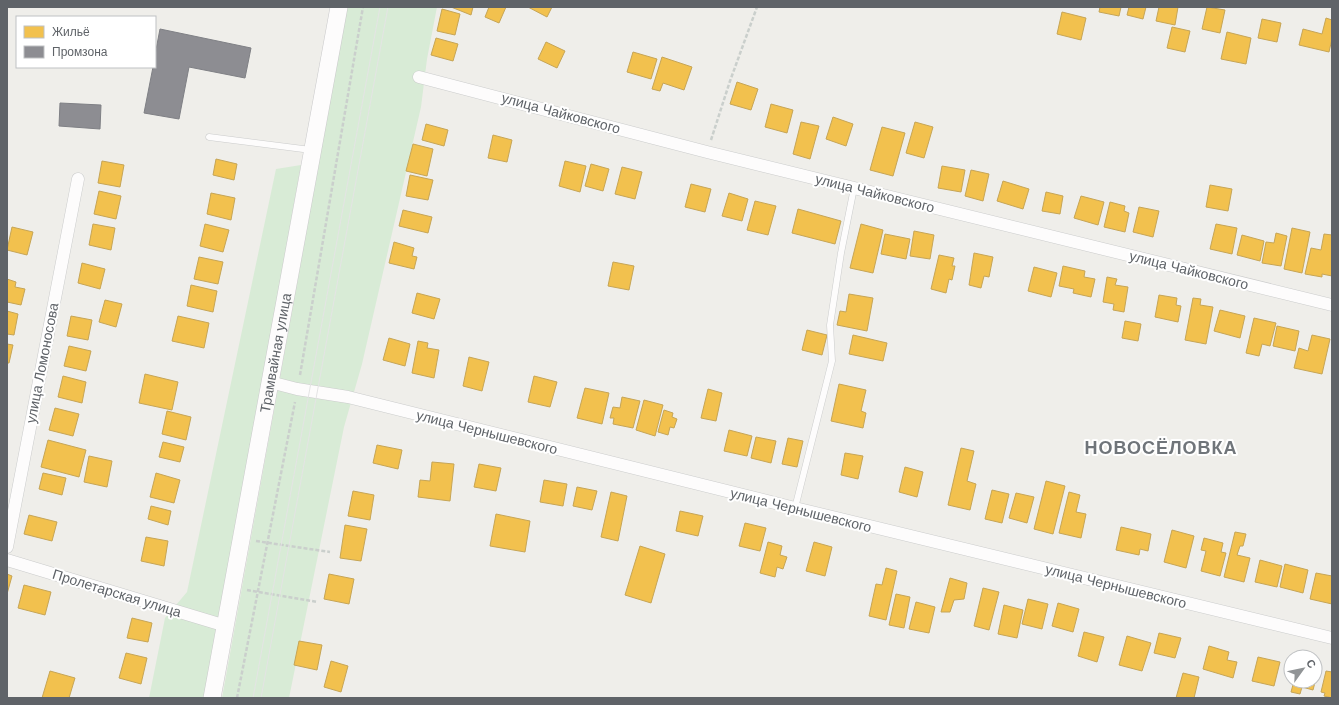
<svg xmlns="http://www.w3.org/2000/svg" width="1339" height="705" font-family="Helvetica,sans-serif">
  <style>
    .green { fill: #d8ebd6 }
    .homes { fill: #f2c14e; stroke: #c6a556 }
    .industry { fill: #8d8d92; stroke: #7f8085 }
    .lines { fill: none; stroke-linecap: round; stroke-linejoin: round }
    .service-casing { stroke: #cbcccc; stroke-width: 7 }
    .minor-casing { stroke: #cbcccc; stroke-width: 13 }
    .secondary-casing { stroke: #cacacb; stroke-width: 18 }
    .path { stroke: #cacfcc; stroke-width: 2.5; stroke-dasharray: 4 2; stroke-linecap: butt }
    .service { stroke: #fdfcfc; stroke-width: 6 }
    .minor { stroke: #fdfcfc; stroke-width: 12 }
    .secondary { stroke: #fdfcfc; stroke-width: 17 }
    .tram { stroke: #e4e4e4; stroke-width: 1 }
    .labels { text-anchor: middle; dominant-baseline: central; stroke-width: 4; stroke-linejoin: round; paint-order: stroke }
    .street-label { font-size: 14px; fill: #5f6368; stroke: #fff }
    .district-label { font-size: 18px; font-weight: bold; letter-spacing: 1px; fill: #70757a; stroke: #fff }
  </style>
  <rect width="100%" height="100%" fill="#efeeea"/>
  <g class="green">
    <path d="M 347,7 L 437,7 L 427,59 L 421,107 L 362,364 L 344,427 L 289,698 L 222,698 Z"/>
    <path d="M 301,165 L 205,698 L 149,698 L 165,618 L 187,592 L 276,169 Z"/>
  </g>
  <g class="homes">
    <path d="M 451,7 L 473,7 L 471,15 Z"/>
    <path d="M 489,7 L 506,7 L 499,23 L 485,17 Z"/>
    <path d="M 528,7 L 552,7 L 547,17 Z"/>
    <path d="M 1100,7 L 1121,7 L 1119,16 L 1099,12 Z"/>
    <path d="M 1129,7 L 1146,7 L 1143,19 L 1127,15 Z"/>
    <path d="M 1159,7 L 1178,7 L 1175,25 L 1156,21 Z"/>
    <path d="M 1207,7 L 1225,10 L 1220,33 L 1202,29 Z"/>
    <path d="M 442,9 L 460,14 L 455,35 L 437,31 Z"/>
    <path d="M 1062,12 L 1086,18 L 1081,40 L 1057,34 Z"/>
    <path d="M 1326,18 L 1332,20 L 1332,39 L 1329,52 L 1299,45 L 1303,29 L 1322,34 Z"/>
    <path d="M 1262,19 L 1281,23 L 1277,42 L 1258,38 Z"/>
    <path d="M 1172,27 L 1190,31 L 1185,52 L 1167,48 Z"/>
    <path d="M 1227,32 L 1251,38 L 1246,64 L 1221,59 Z"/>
    <path d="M 436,38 L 458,44 L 453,61 L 431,55 Z"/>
    <path d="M 546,42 L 565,51 L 557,68 L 538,59 Z"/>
    <path d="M 633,52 L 657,59 L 651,79 L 627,72 Z"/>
    <path d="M 662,57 L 692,67 L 684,90 L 663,83 L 660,91 L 652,89 Z"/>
    <path d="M 737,82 L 758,89 L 751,110 L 730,104 Z"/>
    <path d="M 771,104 L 793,110 L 787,133 L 765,127 Z"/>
    <path d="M 833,117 L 853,124 L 846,146 L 826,139 Z"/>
    <path d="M 801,122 L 819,126 L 810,159 L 793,154 Z"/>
    <path d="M 915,122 L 933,127 L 924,158 L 906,153 Z"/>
    <path d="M 426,124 L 448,130 L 444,146 L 422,140 Z"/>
    <path d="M 882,127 L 905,133 L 893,176 L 870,170 Z"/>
    <path d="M 493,135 L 512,140 L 507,162 L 488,158 Z"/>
    <path d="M 413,144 L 433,149 L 427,176 L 406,171 Z"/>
    <path d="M 216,159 L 237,164 L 234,180 L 213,175 Z"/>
    <path d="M 102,161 L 124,165 L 120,187 L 98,183 Z"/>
    <path d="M 565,161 L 586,166 L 580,192 L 559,186 Z"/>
    <path d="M 591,164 L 609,169 L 603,191 L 585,186 Z"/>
    <path d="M 942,166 L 965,170 L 961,192 L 938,188 Z"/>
    <path d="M 622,167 L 642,172 L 635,199 L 615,194 Z"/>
    <path d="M 971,170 L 989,174 L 983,201 L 965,196 Z"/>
    <path d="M 410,175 L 433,180 L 428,200 L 406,196 Z"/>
    <path d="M 1003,181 L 1029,189 L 1023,209 L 997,201 Z"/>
    <path d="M 691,184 L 711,189 L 705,212 L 685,207 Z"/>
    <path d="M 1210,185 L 1232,189 L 1228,211 L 1206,207 Z"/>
    <path d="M 99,191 L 121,196 L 116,219 L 94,214 Z"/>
    <path d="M 1046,192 L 1063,196 L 1060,214 L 1042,211 Z"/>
    <path d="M 211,193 L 235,198 L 231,220 L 207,214 Z"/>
    <path d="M 729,193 L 748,199 L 742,221 L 722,216 Z"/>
    <path d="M 1081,196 L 1104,202 L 1098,225 L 1074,218 Z"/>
    <path d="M 755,201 L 776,206 L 768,235 L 747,230 Z"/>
    <path d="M 1110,202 L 1125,206 L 1124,211 L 1129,213 L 1125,232 L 1104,227 Z"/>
    <path d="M 1139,207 L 1159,211 L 1153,237 L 1133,232 Z"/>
    <path d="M 798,209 L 841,221 L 835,244 L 792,233 Z"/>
    <path d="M 403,210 L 432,217 L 428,233 L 399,226 Z"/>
    <path d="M 93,224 L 115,228 L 111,250 L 89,245 Z"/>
    <path d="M 205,224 L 229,230 L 223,252 L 200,246 Z"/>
    <path d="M 861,224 L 883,230 L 873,273 L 850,268 Z"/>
    <path d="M 1216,224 L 1237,228 L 1232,254 L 1210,249 Z"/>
    <path d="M 12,227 L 33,232 L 27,255 L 7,250 Z"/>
    <path d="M 1292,228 L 1310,232 L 1302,273 L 1284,269 Z"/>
    <path d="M 914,231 L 934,235 L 930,259 L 910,256 Z"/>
    <path d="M 1276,233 L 1287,236 L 1281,266 L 1262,263 L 1266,242 L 1274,243 Z"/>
    <path d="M 885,234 L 910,239 L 906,259 L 881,254 Z"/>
    <path d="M 1324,234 L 1332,235 L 1332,276 L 1322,274 L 1322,277 L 1305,274 L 1311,248 L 1321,250 Z"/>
    <path d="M 1242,235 L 1264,241 L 1260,261 L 1237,255 Z"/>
    <path d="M 394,242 L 414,248 L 412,256 L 417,257 L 414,269 L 389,263 Z"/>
    <path d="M 974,253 L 993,257 L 989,277 L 984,276 L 981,288 L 969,285 Z"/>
    <path d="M 939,255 L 954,258 L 952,266 L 955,266 L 952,280 L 949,279 L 946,293 L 931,289 Z"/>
    <path d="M 199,257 L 223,262 L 218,284 L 194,279 Z"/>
    <path d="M 613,262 L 634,266 L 629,290 L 608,286 Z"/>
    <path d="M 82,263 L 105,269 L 100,289 L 78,283 Z"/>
    <path d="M 1063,266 L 1085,271 L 1084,277 L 1095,279 L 1091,297 L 1073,293 L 1074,289 L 1059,286 Z"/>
    <path d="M 1034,267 L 1057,273 L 1051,297 L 1028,291 Z"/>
    <path d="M 1107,277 L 1117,279 L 1115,285 L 1128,287 L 1124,312 L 1113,310 L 1114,304 L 1103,302 Z"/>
    <path d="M 7,279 L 16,282 L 15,287 L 25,289 L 21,305 L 7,302 Z"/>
    <path d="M 191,285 L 217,291 L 213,312 L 187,306 Z"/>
    <path d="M 417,293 L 440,299 L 434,319 L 412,313 Z"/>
    <path d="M 849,294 L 873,298 L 867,331 L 837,325 L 840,311 L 846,312 Z"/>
    <path d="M 1159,295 L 1177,298 L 1176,305 L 1181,306 L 1178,322 L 1155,317 Z"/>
    <path d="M 1193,298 L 1201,299 L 1200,305 L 1213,307 L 1206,344 L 1185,340 Z"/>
    <path d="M 105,300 L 122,304 L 116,327 L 99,322 Z"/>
    <path d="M 1220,310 L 1245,316 L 1240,338 L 1214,331 Z"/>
    <path d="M 7,311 L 18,314 L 14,335 L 7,334 Z"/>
    <path d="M 71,316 L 92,320 L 88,340 L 67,336 Z"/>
    <path d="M 178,316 L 209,323 L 204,348 L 172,341 Z"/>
    <path d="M 1254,318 L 1276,323 L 1270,346 L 1262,344 L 1259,356 L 1246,353 Z"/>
    <path d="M 1125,321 L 1141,324 L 1138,341 L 1122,338 Z"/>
    <path d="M 1277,326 L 1299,331 L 1295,351 L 1273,346 Z"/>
    <path d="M 807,330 L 827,335 L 822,355 L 802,350 Z"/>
    <path d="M 853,335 L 887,343 L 883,361 L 849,354 Z"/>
    <path d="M 1312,335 L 1330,339 L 1322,374 L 1294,368 L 1299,348 L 1308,351 Z"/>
    <path d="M 389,338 L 410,344 L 405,366 L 383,360 Z"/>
    <path d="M 418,341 L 428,343 L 427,348 L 439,350 L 434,378 L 412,373 Z"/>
    <path d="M 7,344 L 13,345 L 9,363 L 7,363 Z"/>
    <path d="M 69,346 L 91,351 L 86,371 L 64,366 Z"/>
    <path d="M 469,357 L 489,362 L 482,391 L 463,386 Z"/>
    <path d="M 145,374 L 178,382 L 172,410 L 139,403 Z"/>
    <path d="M 63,376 L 86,382 L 82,403 L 58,397 Z"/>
    <path d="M 534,376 L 557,382 L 550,407 L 528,402 Z"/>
    <path d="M 839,384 L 866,390 L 861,411 L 866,413 L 863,428 L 831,421 Z"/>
    <path d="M 585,388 L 609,393 L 602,424 L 577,418 Z"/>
    <path d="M 708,389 L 722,393 L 716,421 L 701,418 Z"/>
    <path d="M 622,397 L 640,401 L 633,428 L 613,424 L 614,418 L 610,418 L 613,407 L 620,408 Z"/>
    <path d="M 644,400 L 663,405 L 655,436 L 636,430 Z"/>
    <path d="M 55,408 L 79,414 L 73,436 L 49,430 Z"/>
    <path d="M 664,410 L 673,413 L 672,417 L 677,419 L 674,428 L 670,427 L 668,435 L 658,432 Z"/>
    <path d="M 167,411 L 191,417 L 186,440 L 162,434 Z"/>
    <path d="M 729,430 L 752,436 L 747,456 L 724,451 Z"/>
    <path d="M 756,437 L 776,441 L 771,463 L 751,458 Z"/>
    <path d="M 788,438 L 803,441 L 797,467 L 782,464 Z"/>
    <path d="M 48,440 L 86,450 L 79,477 L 41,467 Z"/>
    <path d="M 163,442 L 184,447 L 180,462 L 159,457 Z"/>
    <path d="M 377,445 L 402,450 L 398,469 L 373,463 Z"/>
    <path d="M 961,448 L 974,451 L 967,481 L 976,484 L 970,510 L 948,505 Z"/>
    <path d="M 845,453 L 863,456 L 858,479 L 841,475 Z"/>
    <path d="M 89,456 L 112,461 L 107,487 L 84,482 Z"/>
    <path d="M 432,462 L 454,464 L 450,501 L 418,497 L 420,480 L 430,481 Z"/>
    <path d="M 479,464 L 501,468 L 496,491 L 474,487 Z"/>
    <path d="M 905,467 L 923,472 L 917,497 L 899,492 Z"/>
    <path d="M 43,473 L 66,478 L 62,495 L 39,489 Z"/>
    <path d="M 156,473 L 180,480 L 174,503 L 150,497 Z"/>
    <path d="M 544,480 L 567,484 L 563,506 L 540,502 Z"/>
    <path d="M 1046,481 L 1065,486 L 1053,534 L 1034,529 Z"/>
    <path d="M 577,487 L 597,491 L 592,510 L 573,506 Z"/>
    <path d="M 992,490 L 1009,494 L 1002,523 L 985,519 Z"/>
    <path d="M 353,491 L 374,495 L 370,520 L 348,516 Z"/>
    <path d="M 611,492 L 627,496 L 618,541 L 601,537 Z"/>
    <path d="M 1069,492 L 1080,495 L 1076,512 L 1086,514 L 1081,538 L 1059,533 Z"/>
    <path d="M 1016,493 L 1034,497 L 1027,523 L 1009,518 Z"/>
    <path d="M 151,506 L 171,511 L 168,525 L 148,519 Z"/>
    <path d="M 680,511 L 703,516 L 698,536 L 676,531 Z"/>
    <path d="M 496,514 L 530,521 L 525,552 L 490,546 Z"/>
    <path d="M 29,515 L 57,522 L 52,541 L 24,534 Z"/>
    <path d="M 745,523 L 766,528 L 760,551 L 739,546 Z"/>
    <path d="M 345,525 L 367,529 L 361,561 L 340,558 Z"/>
    <path d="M 1121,527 L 1151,534 L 1148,551 L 1140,549 L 1139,555 L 1116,550 Z"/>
    <path d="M 1172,530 L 1194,536 L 1186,568 L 1164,562 Z"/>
    <path d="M 1235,532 L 1246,534 L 1243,546 L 1240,546 L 1237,555 L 1250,558 L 1244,582 L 1224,577 Z"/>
    <path d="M 146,537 L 168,541 L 164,566 L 141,561 Z"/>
    <path d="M 1204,538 L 1223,543 L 1221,552 L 1226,553 L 1220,576 L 1201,571 L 1206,551 L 1201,550 Z"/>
    <path d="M 768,542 L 782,546 L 780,555 L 787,557 L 783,569 L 777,567 L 775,577 L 760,573 Z"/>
    <path d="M 814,542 L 832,547 L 825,576 L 806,571 Z"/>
    <path d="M 640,546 L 665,554 L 651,603 L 625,595 Z"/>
    <path d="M 1260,560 L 1282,566 L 1277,587 L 1255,582 Z"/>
    <path d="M 1285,564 L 1308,570 L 1303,593 L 1280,587 Z"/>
    <path d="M 886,568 L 897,571 L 886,620 L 869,616 L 876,584 L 882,585 Z"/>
    <path d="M 1316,573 L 1332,576 L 1332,604 L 1310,599 Z"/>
    <path d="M 7,574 L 12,576 L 7,594 Z"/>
    <path d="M 329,574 L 354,579 L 349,604 L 324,599 Z"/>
    <path d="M 950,578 L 967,583 L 964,599 L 954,600 L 950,612 L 941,612 Z"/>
    <path d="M 24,585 L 51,592 L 45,615 L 18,608 Z"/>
    <path d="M 983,588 L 999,592 L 989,630 L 974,626 Z"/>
    <path d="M 896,594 L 910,597 L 904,628 L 889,625 Z"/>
    <path d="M 1028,599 L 1048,604 L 1042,629 L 1022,624 Z"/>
    <path d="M 916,602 L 935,607 L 929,633 L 909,629 Z"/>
    <path d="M 1058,603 L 1079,609 L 1073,632 L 1052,626 Z"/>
    <path d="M 1004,605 L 1023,610 L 1017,638 L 998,634 Z"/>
    <path d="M 132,618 L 152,623 L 148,642 L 127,638 Z"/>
    <path d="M 1084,632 L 1104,637 L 1097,662 L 1078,656 Z"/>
    <path d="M 1159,633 L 1181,638 L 1175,658 L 1154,653 Z"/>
    <path d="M 1127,636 L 1151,643 L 1142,671 L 1119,665 Z"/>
    <path d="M 299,641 L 322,645 L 317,670 L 294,665 Z"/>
    <path d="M 1209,646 L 1229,652 L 1227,660 L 1237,662 L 1233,678 L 1203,669 Z"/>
    <path d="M 126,653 L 147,658 L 141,684 L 119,678 Z"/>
    <path d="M 1258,657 L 1280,662 L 1274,686 L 1252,681 Z"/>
    <path d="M 331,661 L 348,666 L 341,692 L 324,687 Z"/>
    <path d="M 1315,670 L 1318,671 L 1313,690 L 1302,687 L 1300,694 L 1291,692 L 1294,681 L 1315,681 Z"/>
    <path d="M 50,671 L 75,678 L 69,698 L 42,698 Z"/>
    <path d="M 1326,671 L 1332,672 L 1332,698 L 1324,696 L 1325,693 L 1321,692 Z"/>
    <path d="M 1183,673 L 1199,677 L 1194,698 L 1176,698 Z"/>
  </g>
  <g class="industry">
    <path d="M 160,29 L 251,48 L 245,78 L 189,67 L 179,119 L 144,113 L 153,67 L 155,67 L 155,55 Z"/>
    <path d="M 60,103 L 101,105 L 100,129 L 59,126 Z"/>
  </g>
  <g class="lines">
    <g class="service-casing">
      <g id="service">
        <path d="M 209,137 L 311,150"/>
        <path d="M 795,508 L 832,361 L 830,325 L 841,253 L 854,188"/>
      </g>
    </g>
    <g class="minor-casing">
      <g id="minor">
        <path d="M 419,77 L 707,152 L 1332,305"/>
        <path d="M 270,382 L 297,389 L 348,397 L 795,508 L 1332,638"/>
        <path d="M 7,547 L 78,179"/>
        <path d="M 7,560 L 226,626"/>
      </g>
    </g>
    <g class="secondary-casing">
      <g id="secondary">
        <path id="s1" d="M 212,698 L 339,7"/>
      </g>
    </g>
    <g class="path">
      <path d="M 711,140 L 730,81 L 757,7"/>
      <path d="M 300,375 L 363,7"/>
      <path d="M 256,541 L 330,552"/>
      <path d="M 247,590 L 318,602"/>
      <path d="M 237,698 L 295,402"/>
    </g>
    <use href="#service" class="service"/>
    <use href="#minor" class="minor"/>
    <use href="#secondary" class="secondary"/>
    <g class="tram">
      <path d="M 253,698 L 380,7"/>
      <path d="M 261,698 L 388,7"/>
    </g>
  </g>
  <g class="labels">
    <g class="street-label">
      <text transform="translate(561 113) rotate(15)">улица Чайковского</text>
      <text transform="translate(875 193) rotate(14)">улица Чайковского</text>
      <text transform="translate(1189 270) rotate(14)">улица Чайковского</text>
      <text stroke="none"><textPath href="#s1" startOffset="351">Трамвайная улица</textPath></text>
      <text transform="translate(42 363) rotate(-79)">улица Ломоносова</text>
      <text transform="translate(487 432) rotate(14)">улица Чернышевского</text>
      <text transform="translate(801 510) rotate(14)">улица Чернышевского</text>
      <text transform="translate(1116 586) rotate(14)">улица Чернышевского</text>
      <text transform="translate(117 593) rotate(17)">Пролетарская улица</text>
    </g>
    <g class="district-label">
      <text x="1161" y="448">НОВОСЁЛОВКА</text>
    </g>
  </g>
  <rect width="1339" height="705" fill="none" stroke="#5f6368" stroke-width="16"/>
  <rect x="16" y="16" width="140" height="52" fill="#ffffff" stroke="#bfc1c3"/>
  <rect x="24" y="26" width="20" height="12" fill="#f2c14e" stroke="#bfc1c3"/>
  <text x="52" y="36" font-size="12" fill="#5f6368">Жильё</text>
  <rect x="24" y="46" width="20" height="12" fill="#8d8d92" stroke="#bfc1c3"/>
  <text x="52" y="56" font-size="12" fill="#5f6368">Промзона</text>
  <g transform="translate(1303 669) rotate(57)"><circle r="19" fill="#ffffff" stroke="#bfc1c3"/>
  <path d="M0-3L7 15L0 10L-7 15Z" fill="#919496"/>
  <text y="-6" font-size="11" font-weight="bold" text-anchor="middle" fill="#5f6368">С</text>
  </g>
</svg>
